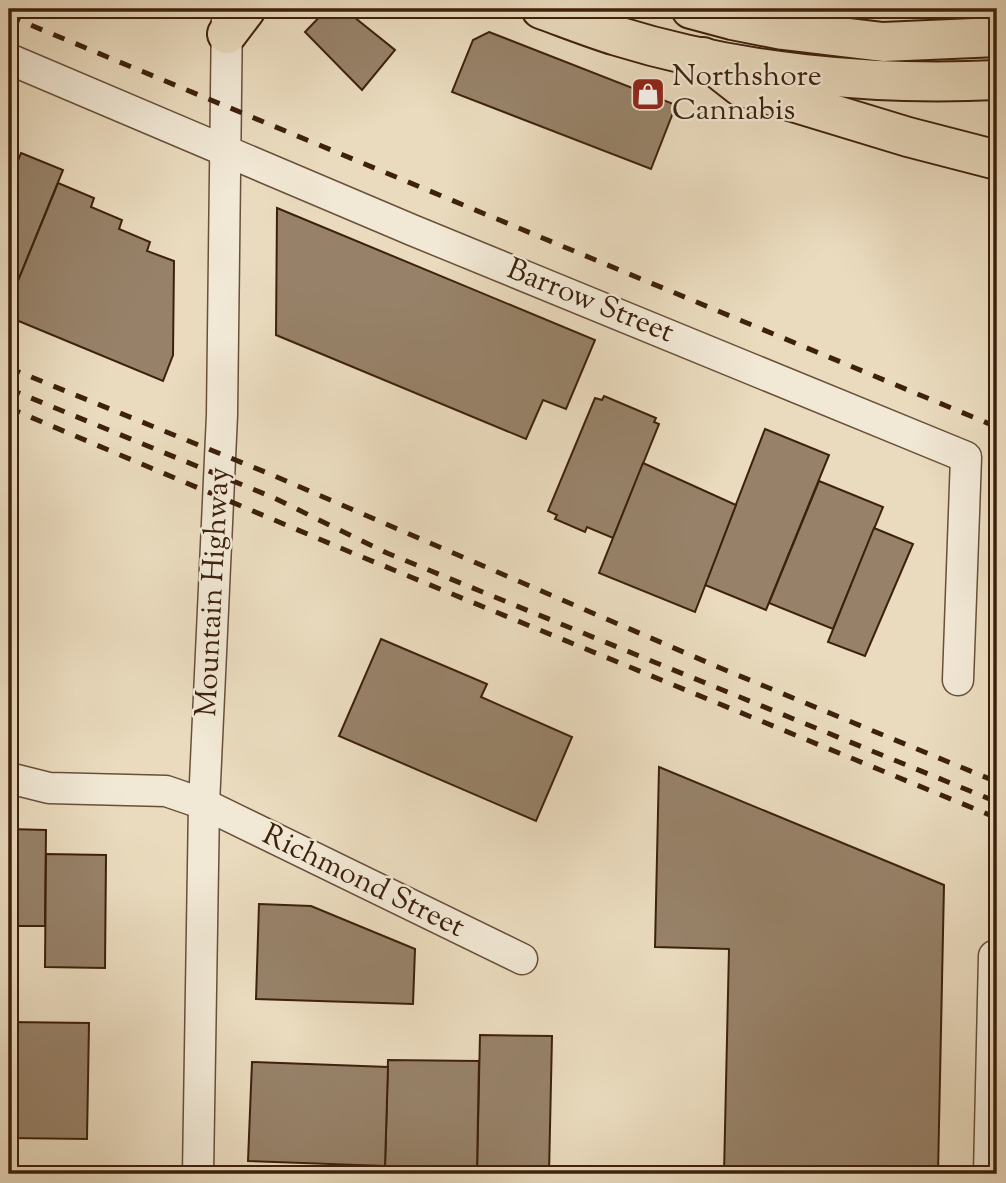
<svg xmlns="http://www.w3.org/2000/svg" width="1006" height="1183" font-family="'Sorts Mill Goudy',serif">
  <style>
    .building { fill: #978269; stroke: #3e210d; stroke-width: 2 }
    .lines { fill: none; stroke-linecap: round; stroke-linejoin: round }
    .minor-casing { stroke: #695039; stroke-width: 33 }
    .major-casing { stroke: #3e210d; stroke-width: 42 }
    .highway-casing { stroke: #3e210d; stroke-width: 42 }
    .minor { stroke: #f1e8d5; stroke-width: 30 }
    .major { stroke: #eadbbe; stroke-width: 38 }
    .highway { stroke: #eadbbe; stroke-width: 38 }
    .rail { stroke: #3e210d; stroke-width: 5; stroke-dasharray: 12 12; stroke-linecap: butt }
    .labels { text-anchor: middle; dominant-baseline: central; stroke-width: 5; stroke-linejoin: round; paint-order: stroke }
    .poi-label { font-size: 30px; fill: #3e210d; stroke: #f1e8d5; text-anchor: start }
    .street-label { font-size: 30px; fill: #3e210d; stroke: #f1e8d5 }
  </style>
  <rect width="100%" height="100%" fill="#eadbbe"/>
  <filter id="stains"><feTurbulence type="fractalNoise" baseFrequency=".00286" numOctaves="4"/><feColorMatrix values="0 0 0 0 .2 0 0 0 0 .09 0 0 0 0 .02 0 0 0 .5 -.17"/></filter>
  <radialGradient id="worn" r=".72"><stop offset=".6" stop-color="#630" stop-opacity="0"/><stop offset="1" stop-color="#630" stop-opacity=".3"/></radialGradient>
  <g class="building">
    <path d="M 327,9 L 344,9 L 395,50 L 362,90 L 305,32 Z"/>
    <path d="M 489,32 L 676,105 L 651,169 L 452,92 L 473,40 Z"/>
    <path d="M 21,153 L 63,170 L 9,303 L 9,169 L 14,171 Z"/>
    <path d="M 58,183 L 94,198 L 91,207 L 122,220 L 119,229 L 150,242 L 147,251 L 174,261 L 173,355 L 163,381 L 9,317 L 9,303 Z"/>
    <path d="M 277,208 L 595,340 L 566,409 L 543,400 L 526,439 L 276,335 Z"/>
    <path d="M 604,396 L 656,418 L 654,422 L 659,424 L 613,538 L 587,527 L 585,532 L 555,519 L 557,515 L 548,511 L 595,398 L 602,400 Z"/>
    <path d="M 765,429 L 829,455 L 766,610 L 705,585 Z"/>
    <path d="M 643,463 L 736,505 L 695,612 L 599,573 Z"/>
    <path d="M 819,481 L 883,507 L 833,629 L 769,603 Z"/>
    <path d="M 874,528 L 913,544 L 865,656 L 828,642 Z"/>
    <path d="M 381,639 L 487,684 L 481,697 L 572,737 L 536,821 L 339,736 Z"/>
    <path d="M 659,767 L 944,885 L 938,1174 L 724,1174 L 729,949 L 655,947 Z"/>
    <path d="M 9,829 L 46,830 L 45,926 L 9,926 Z"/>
    <path d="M 46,854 L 106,855 L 105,968 L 45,967 Z"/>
    <path d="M 259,904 L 311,906 L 415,949 L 413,1004 L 256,999 Z"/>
    <path d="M 9,1022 L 89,1023 L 87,1139 L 9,1138 Z"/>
    <path d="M 480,1035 L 552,1036 L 549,1174 L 512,1174 L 512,1171 L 477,1170 Z"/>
    <path d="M 388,1060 L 479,1061 L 477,1170 L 385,1166 Z"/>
    <path d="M 252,1062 L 388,1067 L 385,1166 L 248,1161 Z"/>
  </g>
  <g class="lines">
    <g class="minor-casing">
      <g id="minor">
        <path d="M 9,59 L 412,230 L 966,457 L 958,680"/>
        <path d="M 9,778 L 49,788 L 166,791 L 204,804 L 522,959"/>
        <path d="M 198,1174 L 204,804 L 222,415 L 227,13"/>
        <path d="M 989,1174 L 994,956 L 997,957"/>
      </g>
    </g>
    <g class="major-casing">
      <g id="major">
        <path d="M 541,9 C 566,18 591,28 617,36 C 736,73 873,86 997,80"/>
        <path d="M 691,9 L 732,20 L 783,30 L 883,42 L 997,37"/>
        <path d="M 227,34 L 246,9"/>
      </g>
    </g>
    <g class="highway-casing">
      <path id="highway" d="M 703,57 L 740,86 L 908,137 L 997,160"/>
    </g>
    <use href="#minor" class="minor"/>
    <use href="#major" class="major"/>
    <use href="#highway" class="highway"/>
    <g class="rail">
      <path d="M 9,16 L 997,427"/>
      <path d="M 9,368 L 270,474 L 718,667 L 997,782"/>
      <path d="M 9,389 L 272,497 L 387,553 L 997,802"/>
      <path d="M 9,408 L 350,552 L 997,818"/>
    </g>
  </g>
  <defs>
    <g id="shop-square" transform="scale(1.75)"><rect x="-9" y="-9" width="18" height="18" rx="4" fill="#8f2418" stroke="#f1e8d5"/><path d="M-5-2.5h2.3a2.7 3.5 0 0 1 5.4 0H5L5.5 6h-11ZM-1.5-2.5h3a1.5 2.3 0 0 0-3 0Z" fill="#fff"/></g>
  </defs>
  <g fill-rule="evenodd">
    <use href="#shop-square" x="648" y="94"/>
  </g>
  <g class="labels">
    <g class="poi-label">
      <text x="672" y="77">Northshore<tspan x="672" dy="34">Cannabis</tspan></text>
    </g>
    <g class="street-label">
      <text transform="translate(590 302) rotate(22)">Barrow Street</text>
      <text transform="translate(214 592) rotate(-87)">Mountain Highway</text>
      <text transform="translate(363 882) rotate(26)">Richmond Street</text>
    </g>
  </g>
  <rect width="1006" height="1183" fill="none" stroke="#eadbbe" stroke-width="35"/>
  <rect x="10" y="10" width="985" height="1162" fill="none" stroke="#3e210d" stroke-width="3.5"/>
  <rect x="18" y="18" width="971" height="1148" fill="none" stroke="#3e210d" stroke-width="2"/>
  <rect width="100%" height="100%" filter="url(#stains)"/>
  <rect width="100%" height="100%" fill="url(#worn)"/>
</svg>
